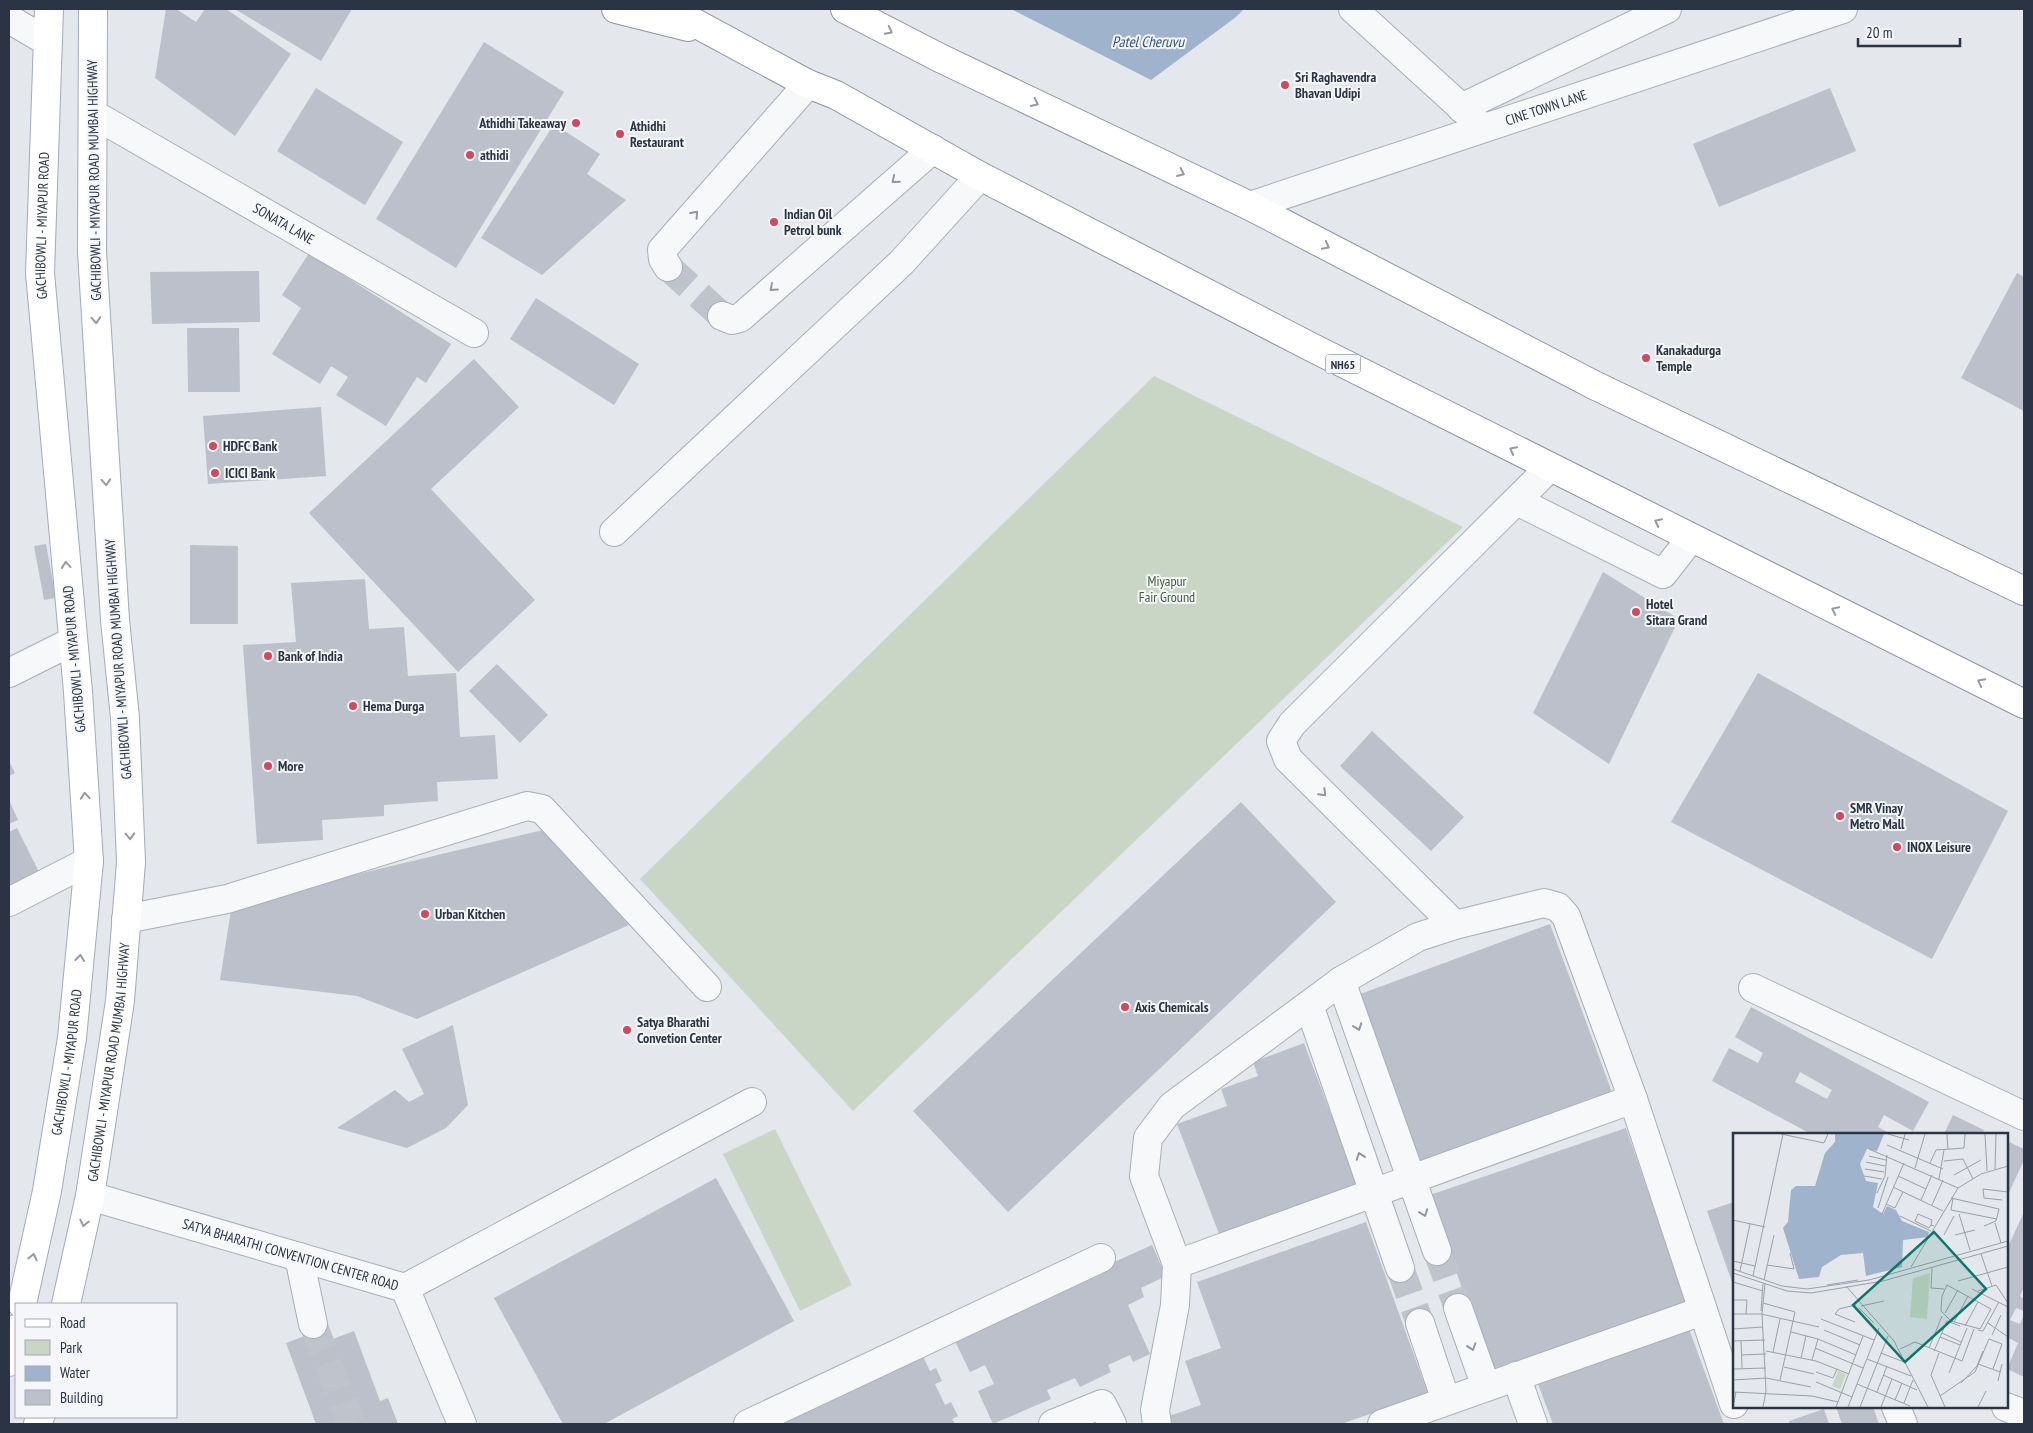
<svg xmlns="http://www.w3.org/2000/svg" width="2033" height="1433" font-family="'PT Sans Narrow',sans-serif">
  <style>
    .green { fill: #c9d6c5 }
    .water { fill: #9fb4cc }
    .building { fill: #bbc0ca; fill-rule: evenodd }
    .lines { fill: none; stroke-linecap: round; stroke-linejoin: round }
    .minor-tunnel { stroke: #bfc3cb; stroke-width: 28; stroke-dasharray: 28 14; stroke-linecap: butt }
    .minor-casing { stroke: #a9aeb7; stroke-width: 30 }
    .major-casing { stroke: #a3abb8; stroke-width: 30 }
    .highway-casing { stroke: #8b94a3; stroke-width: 30 }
    .minor { stroke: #f7f8fa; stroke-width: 28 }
    .major { stroke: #fff; stroke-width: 28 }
    .highway { stroke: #fff; stroke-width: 28 }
    .oneway { stroke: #959aa2 }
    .oneway2 { stroke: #9196a0 }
    .poi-dot { fill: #d1495b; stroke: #f4f6f9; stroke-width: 2 }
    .labels { text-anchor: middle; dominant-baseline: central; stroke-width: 4; stroke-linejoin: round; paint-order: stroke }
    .shield { fill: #f4f6f9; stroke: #676e7b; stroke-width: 1 }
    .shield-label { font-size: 12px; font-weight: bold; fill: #2b3445 }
    .poi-label { font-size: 14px; font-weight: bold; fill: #2b3445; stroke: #f4f6f9; text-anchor: start }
    .street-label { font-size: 14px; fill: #2b3445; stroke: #f4f6f9 }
    .park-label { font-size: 14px; fill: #3f6138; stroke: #f4f6f9 }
    .water-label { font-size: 15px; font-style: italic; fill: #34527a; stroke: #f4f6f9 }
    .inset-road { fill: none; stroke: #9a9fa9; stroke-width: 1 }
    .view { fill: #0f766e; fill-opacity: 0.15; stroke: #0f766e; stroke-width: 2.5 }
    .inset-edge { fill: none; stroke: #2b3445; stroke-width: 2.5 }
  </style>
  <rect width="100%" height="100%" fill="#e4e7ec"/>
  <g class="green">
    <path d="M 1154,376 L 1463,527 L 853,1111 L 640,879 Z"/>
    <path d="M 775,1129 L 852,1285 L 800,1311 L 723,1154 Z"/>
  </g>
  <path class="water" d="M 1011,9 L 1244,9 L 1236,17 L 1151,80 Z"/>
  <g class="building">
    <path d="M 166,9 L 176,9 L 196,22 L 205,9 L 226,9 L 291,54 L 235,136 L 155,78 Z"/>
    <path d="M 235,9 L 352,9 L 321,61 Z"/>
    <path d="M 484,42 L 564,92 L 456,268 L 376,219 Z"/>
    <path d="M 316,88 L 403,142 L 365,205 L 277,151 Z"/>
    <path d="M 1830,88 L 1856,151 L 1719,207 L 1693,144 Z"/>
    <path d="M 554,124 L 600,154 L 587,174 L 626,200 L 542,275 L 481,238 Z"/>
    <path d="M 309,253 L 451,344 L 426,383 L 417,377 L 386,426 L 336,395 L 348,377 L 331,366 L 320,384 L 272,354 L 301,308 L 282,295 Z"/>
    <path d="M 259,271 L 260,322 L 152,324 L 150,272 Z"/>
    <path d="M 2017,273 L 2024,277 L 2024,411 L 1961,378 Z"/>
    <path d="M 536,298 L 639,364 L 614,405 L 510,339 Z"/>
    <path d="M 187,328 L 239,328 L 240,392 L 188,392 Z"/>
    <path d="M 474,359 L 519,407 L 431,489 L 535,600 L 458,672 L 309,513 Z"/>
    <path d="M 321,407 L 326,476 L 208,484 L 203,416 Z"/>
    <path d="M 46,544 L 56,598 L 44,600 L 34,546 Z"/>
    <path d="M 190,545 L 238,546 L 238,624 L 190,624 Z"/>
    <path d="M 1603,572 L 1679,619 L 1609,764 L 1533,713 Z"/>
    <path d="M 365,579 L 369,629 L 404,627 L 408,676 L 456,673 L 460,737 L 495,735 L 498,779 L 437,782 L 438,801 L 384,805 L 384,816 L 322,820 L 323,840 L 257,844 L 243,645 L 296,642 L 291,583 Z"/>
    <path d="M 497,664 L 548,715 L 520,743 L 469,691 Z"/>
    <path d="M 1758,673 L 2008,811 L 1932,959 L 1671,822 Z"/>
    <path d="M 1372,731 L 1464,817 L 1431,851 L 1340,766 Z"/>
    <path d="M 9,761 L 15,773 L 9,776 Z"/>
    <path d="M 9,800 L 18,820 L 9,824 Z"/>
    <path d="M 1241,802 L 1336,902 L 1008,1212 L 913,1111 Z"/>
    <path d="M 17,828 L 39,872 L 9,886 L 9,832 Z"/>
    <path d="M 543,830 L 629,925 L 417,1019 L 357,996 L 220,980 L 232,904 Z"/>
    <path d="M 1550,924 L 1613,1095 L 1418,1166 L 1355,996 Z"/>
    <path d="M 1751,1007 L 1929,1102 L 1913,1131 L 1884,1115 L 1878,1127 L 1891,1134 L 1811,1134 L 1712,1081 L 1729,1048 L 1758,1063 L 1763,1053 L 1735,1037 ZM 1800,1072 L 1832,1090 L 1827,1099 L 1795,1082 Z"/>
    <path d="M 453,1025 L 468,1105 L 446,1128 L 407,1148 L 337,1128 L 395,1090 L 409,1102 L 424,1094 L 402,1049 Z"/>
    <path d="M 1304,1043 L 1359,1188 L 1221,1239 L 1177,1124 L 1227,1106 L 1221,1089 L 1258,1076 L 1253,1062 Z"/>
    <path d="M 1953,1115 L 1984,1130 L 1982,1134 L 1944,1134 Z"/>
    <path d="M 1626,1128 L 1687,1304 L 1490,1370 L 1430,1195 Z"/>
    <path d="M 2007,1141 L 2024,1149 L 2024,1160 L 2007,1197 Z"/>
    <path d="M 716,1178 L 794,1321 L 604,1424 L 563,1424 L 494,1298 Z"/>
    <path d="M 1734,1202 L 1734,1288 L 1707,1211 Z"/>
    <path d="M 2024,1212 L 2024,1287 L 2020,1296 L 2024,1299 L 2024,1311 L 2016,1308 L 2010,1320 L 2020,1324 L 2024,1315 L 2024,1377 L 2007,1369 L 2018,1343 L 2007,1337 L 2007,1249 Z"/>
    <path d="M 1366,1222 L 1428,1394 L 1341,1424 L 1172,1424 L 1169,1416 L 1201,1405 L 1185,1361 L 1221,1348 L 1197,1282 Z"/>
    <path d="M 1152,1245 L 1166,1276 L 1141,1288 L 1144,1297 L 1128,1305 L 1150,1354 L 1133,1362 L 1130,1355 L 1108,1365 L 1111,1372 L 1080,1387 L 1075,1378 L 1047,1390 L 1051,1399 L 993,1424 L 978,1391 L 994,1384 L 985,1365 L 970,1372 L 952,1335 Z"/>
    <path d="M 329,1327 L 333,1339 L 354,1331 L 380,1401 L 388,1398 L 398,1424 L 316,1424 L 286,1343 Z"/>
    <path d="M 1689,1329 L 1724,1424 L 1553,1424 L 1538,1384 Z"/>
    <path d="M 921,1352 L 930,1371 L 936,1368 L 942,1381 L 935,1384 L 945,1405 L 951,1402 L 958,1416 L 952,1419 L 955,1424 L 774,1424 Z"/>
    <path d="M 1836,1407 L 1873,1407 L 1879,1424 L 1842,1424 Z"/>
    <path d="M 1824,1409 L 1829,1424 L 1789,1424 L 1789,1421 Z"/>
  </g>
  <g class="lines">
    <g class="minor-tunnel">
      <path d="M 668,267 L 722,316"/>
      <path d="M 1437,1251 L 1458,1308"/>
      <path d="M 1400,1268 L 1420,1323"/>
      <path d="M 313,1324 L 352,1424"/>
    </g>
    <g class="minor-casing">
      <g id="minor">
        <path d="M 1353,9 L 1474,119"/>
        <path d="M 9,19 L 48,42"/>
        <path d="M 1461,108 L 1667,9"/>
        <path id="s1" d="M 93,114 L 474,333"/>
        <path id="s2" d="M 1250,206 L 1843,9"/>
        <path d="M 668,267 L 663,259 L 662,250 L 808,84"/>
        <path d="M 722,316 L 732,320 L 740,318 L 933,149"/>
        <path d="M 1517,501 L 1663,574 L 1691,538"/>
        <path d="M 614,532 L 902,262 L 980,176"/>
        <path d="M 9,673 L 73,641"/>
        <path d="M 9,902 L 89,861"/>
        <path d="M 126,919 L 227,899 L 527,806 L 542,809 L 707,987"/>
        <path d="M 1455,925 L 1288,759 L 1281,741 L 1292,724 L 1306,710 L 1549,468"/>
        <path d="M 1341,981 L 1437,1251"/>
        <path d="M 1753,988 L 2024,1116"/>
        <path d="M 1309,1005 L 1400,1268"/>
        <path id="s3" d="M 90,1196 L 405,1288 L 462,1424"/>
        <path d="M 299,1257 L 313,1324"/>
        <path d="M 1177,1264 L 1633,1099"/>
        <path d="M 405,1288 L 752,1102"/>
        <path d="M 1458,1308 L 1486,1387"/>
        <path d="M 1420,1323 L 1446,1401"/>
        <path d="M 1516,1376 L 1533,1424"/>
        <path d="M 1896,1407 L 1903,1424"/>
        <path d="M 2006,1407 L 2024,1414"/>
        <path d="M 748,1424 L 1101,1258"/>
        <path d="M 1053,1424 L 1102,1404 L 1112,1424"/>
        <path d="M 1157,1424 L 1155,1410 L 1175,1305 L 1177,1264 L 1144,1176 L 1148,1138 L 1172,1106 L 1341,981 L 1418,937 L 1455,925 L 1544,903 L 1558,907 L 1566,916 L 1633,1099 L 1734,1404"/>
        <path d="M 1382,1424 L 1702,1311"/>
      </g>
    </g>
    <g class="major-casing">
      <g id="major">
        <path id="s4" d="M 22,1304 L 47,1191 L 72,1038 L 89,861 L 78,692 L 40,273 L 49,9"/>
        <path id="s5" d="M 66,1304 L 90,1196 L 120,1001 L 131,862 L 125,718 L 115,620 L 92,252 L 93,9"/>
        <path d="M 9,1362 L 16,1329"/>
        <path d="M 38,1424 L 40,1417"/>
      </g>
    </g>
    <g class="highway-casing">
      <g id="highway">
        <path d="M 616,9 L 688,27"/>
        <path d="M 669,9 L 808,84 L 836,95 L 980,176 L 1313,348 L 2024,704"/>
        <path d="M 845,9 L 940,58 L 1250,206 L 1594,385 L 2024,591"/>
      </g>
    </g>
    <use href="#minor" class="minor"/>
    <use href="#major" class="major"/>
    <use href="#highway" class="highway"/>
  </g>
  <defs><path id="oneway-chevron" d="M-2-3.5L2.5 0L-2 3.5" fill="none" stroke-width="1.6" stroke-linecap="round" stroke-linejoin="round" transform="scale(1.25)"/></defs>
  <g class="oneway">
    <use href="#oneway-chevron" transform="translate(889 31) rotate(27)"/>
    <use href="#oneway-chevron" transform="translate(1035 103) rotate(25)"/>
    <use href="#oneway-chevron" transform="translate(1181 173) rotate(25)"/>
    <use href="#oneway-chevron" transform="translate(1326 246) rotate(28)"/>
    <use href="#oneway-chevron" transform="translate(96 320) rotate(86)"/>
    <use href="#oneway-chevron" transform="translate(1513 450) rotate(-153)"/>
    <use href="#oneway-chevron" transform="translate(106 482) rotate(86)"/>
    <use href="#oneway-chevron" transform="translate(1658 522) rotate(-154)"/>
    <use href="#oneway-chevron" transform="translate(66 565) rotate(-95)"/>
    <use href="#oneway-chevron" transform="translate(1835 610) rotate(-154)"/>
    <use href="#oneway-chevron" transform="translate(1981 682) rotate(-153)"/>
    <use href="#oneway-chevron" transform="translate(85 796) rotate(-94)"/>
    <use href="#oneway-chevron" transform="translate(130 836) rotate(88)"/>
    <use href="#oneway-chevron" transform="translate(80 958) rotate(-84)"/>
    <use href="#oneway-chevron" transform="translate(84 1223) rotate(103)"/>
    <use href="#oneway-chevron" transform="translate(33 1257) rotate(-77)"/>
  </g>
  <g class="oneway2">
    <use href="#oneway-chevron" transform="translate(895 180) rotate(140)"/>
    <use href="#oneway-chevron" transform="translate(695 214) rotate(-48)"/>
    <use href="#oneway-chevron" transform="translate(773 288) rotate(138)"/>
    <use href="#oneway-chevron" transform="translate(1323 793) rotate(45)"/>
    <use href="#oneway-chevron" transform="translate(1358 1027) rotate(70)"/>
    <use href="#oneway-chevron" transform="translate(1360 1156) rotate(-109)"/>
    <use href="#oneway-chevron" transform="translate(1424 1213) rotate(70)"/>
    <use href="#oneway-chevron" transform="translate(1472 1347) rotate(71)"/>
  </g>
  <g class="poi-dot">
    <circle cx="1285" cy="85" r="5"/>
    <circle cx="576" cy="123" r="5"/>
    <circle cx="620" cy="134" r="5"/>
    <circle cx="470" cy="155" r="5"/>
    <circle cx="774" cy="222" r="5"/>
    <circle cx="1646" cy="358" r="5"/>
    <circle cx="213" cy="446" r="5"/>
    <circle cx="215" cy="473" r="5"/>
    <circle cx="1636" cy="612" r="5"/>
    <circle cx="268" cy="656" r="5"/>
    <circle cx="353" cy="706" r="5"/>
    <circle cx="268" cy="766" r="5"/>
    <circle cx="1840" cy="816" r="5"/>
    <circle cx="1897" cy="847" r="5"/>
    <circle cx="425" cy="914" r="5"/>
    <circle cx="1125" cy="1007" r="5"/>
    <circle cx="627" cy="1030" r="5"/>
  </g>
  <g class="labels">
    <rect class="shield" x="1325.5" y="354.5" width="35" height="19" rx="4"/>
    <g class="shield-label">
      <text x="1343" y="364">NH65</text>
    </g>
    <g class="poi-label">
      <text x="1295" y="77">Sri Raghavendra<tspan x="1295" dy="16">Bhavan Udipi</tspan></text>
      <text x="566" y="123" text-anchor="end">Athidhi Takeaway</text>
      <text x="630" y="126">Athidhi<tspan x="630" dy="16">Restaurant</tspan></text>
      <text x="480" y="155">athidi</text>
      <text x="784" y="214">Indian Oil<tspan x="784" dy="16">Petrol bunk</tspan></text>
      <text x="1656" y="350">Kanakadurga<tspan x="1656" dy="16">Temple</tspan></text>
      <text x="223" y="446">HDFC Bank</text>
      <text x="225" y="473">ICICI Bank</text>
      <text x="1646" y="604">Hotel<tspan x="1646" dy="16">Sitara Grand</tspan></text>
      <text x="278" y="656">Bank of India</text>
      <text x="363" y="706">Hema Durga</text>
      <text x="278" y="766">More</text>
      <text x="1850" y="808">SMR Vinay<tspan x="1850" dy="16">Metro Mall</tspan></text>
      <text x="1907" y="847">INOX Leisure</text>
      <text x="435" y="914">Urban Kitchen</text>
      <text x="1135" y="1007">Axis Chemicals</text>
      <text x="637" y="1022">Satya Bharathi<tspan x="637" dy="16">Convetion Center</tspan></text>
    </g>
    <g class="street-label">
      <text stroke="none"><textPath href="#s2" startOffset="312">CINE TOWN LANE</textPath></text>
      <text transform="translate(94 180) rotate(-91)">GACHIBOWLI - MIYAPUR ROAD MUMBAI HIGHWAY</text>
      <text stroke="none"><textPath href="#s1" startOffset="220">SONATA LANE</textPath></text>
      <text stroke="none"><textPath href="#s4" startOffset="1086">GACHIBOWLI - MIYAPUR ROAD</textPath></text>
      <text transform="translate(74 659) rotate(-95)">GACHIBOWLI - MIYAPUR ROAD</text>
      <text transform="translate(118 659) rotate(-94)">GACHIBOWLI - MIYAPUR ROAD MUMBAI HIGHWAY</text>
      <text stroke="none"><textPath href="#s4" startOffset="246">GACHIBOWLI - MIYAPUR ROAD</textPath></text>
      <text stroke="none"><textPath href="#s5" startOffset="246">GACHIBOWLI - MIYAPUR ROAD MUMBAI HIGHWAY</textPath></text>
      <text stroke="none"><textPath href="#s3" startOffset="209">SATYA BHARATHI CONVENTION CENTER ROAD</textPath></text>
    </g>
    <g class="park-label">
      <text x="1167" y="581">Miyapur<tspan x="1167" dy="16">Fair Ground</tspan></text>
    </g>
    <g class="water-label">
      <text x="1148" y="41">Patel Cheruvu</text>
    </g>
  </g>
  <g transform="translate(1733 1133)">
    <rect width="275" height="275" fill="#e4e7ec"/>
    <path d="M 197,140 L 194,186 L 177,184 L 180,145 ZM 105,238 L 113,241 L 107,256 L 99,253 Z" fill="#c9d6c5"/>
    <path d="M 102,1 L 151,1 L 144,18 L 134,16 L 127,31 L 133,48 L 145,50 L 140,74 L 150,81 L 154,73 L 163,77 L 169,88 L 196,99 L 195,104 L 170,107 L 169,134 L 133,143 L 130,120 L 108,122 L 89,134 L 86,144 L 66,146 L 50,95 L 55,89 L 58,57 L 63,53 L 82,53 L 92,20 L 102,9 Z" fill="#9fb4cc"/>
    <path class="inset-road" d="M 48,1 L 91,10 L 95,1M 155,1 L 176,7M 214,1 L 215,16M 252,1 L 254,38M 154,12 L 210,36M 136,16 L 225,55M 168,16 L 172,1M 136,23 L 153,27M 211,28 L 230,26 L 240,46M 133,29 L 152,33M 197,30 L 203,17 L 231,15 L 232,1M 182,35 L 192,1M 132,36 L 151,39M 262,36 L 263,1M 221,42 L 248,27M 131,43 L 149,46M 165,43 L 193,56M 206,46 L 211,17M 160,54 L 210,78M 144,60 L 152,43 L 154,22M 218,65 L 266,76 L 263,88 L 251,93M 220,65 L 218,77 L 264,86M 188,67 L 199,42M 269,67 L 251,65 L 250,56 L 275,59M 153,71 L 162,75 L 170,59M 199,72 L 210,47M 145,75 L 155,44M 149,81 L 171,30M 226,81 L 237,117M 167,83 L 198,98M 0,87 L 32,94M 262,90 L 268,110M 198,92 L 199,87 L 185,81 L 182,88 L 196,95 L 198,92 L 201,93M 211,102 L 221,83M 222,102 L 242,97M 248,121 L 259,153M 0,128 L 22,133M 34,132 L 61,136 L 57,120M 178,134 L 225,55 L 248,41 L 275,33M 199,135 L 198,155 L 211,156M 0,136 L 49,153 L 74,156 L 136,147 L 275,108M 7,138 L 17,91M 0,140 L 54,158 L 78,160 L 150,148 L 275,113M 20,143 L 50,1M 31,147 L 41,102M 225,148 L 275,134M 0,149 L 30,158M 94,152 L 125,147M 214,152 L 258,176 L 247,196 L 218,188 L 208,178 L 209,163 ZM 113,153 L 161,208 L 195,274M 239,156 L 275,174M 245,158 L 263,152 L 275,170M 0,167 L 14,167 L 13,181M 30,170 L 62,179 L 47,247M 128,173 L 151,168M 126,175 L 141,190M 28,178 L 30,151M 212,180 L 225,157M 0,181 L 28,181 L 86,194M 88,186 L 141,207M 122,189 L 102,181 L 106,176 L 123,172M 221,189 L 235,163M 255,190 L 275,204M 232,193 L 245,169M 0,196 L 30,194M 91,197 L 127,212M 245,197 L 250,198 L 266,169M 58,199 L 85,206 L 123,222M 209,200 L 228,209M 259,202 L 268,182M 207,204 L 227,212M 256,206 L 269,211 L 260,236M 0,208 L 32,207M 8,208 L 9,235M 82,215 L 130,235M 196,215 L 209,183M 167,216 L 182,209 L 229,228 L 241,196M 33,218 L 83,228 L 116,241M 201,218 L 214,188 L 227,193M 40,219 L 47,186M 148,220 L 171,229M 206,220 L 198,242 L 212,274M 8,222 L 33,221M 68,225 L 73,203M 134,226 L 178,243M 79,227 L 85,206M 245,231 L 267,239M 51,234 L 81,241M 0,236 L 33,235M 83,239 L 100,245 L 104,236M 216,240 L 234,195M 150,242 L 184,257M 0,247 L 33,245 L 78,254M 265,248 L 269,231M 83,249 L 119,264M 228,250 L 244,233 L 250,218M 124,251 L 177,273M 0,259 L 79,263 L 105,269M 144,259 L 154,233M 207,263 L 242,239 L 256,206M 162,267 L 169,250M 171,270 L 180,247M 0,274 L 3,259M 30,274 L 33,258 L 29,181 L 32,151M 103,274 L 130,203M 115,274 L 146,195M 127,274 L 155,203M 148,274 L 159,246M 245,274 L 253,258"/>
    <path class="view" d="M 201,99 L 253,156 L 172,229 L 120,172 Z"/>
    <rect width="275" height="275" class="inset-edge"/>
  </g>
  <rect width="2033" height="1433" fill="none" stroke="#2b3445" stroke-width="20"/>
  <rect x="15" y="1303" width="162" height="115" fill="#f4f6f9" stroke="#a4a8b1"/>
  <rect x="25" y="1319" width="25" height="8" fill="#ffffff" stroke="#a4a8b1"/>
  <text x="60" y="1328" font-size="15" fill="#2b3445">Road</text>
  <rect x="25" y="1340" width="25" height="15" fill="#c9d6c5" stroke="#a4a8b1"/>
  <text x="60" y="1353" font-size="15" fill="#2b3445">Park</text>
  <rect x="25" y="1366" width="25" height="15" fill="#9fb4cc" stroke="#a4a8b1"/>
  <text x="60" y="1378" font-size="15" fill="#2b3445">Water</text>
  <rect x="25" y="1390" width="25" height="15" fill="#bbc0ca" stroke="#a4a8b1"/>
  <text x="60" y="1403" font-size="15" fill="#2b3445">Building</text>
  <path d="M1858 38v8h102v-8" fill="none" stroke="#2b3445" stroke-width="2.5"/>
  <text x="1866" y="38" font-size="15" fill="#2b3445" stroke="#f4f6f9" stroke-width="4" paint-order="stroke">20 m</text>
</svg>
